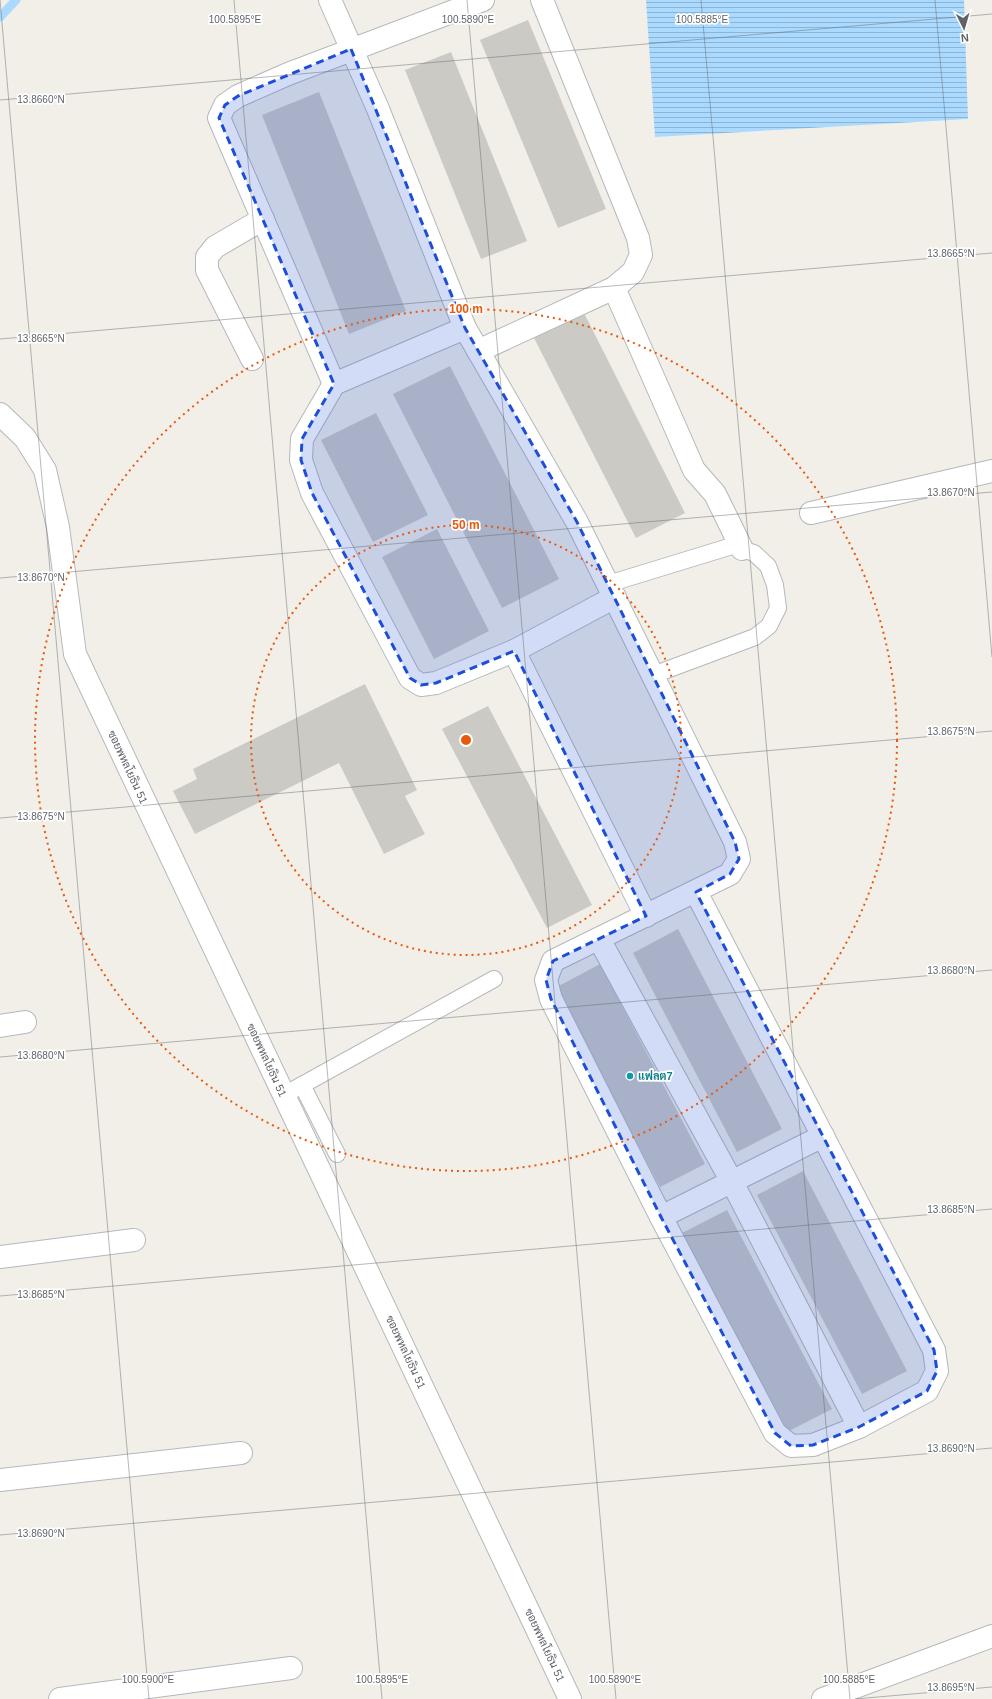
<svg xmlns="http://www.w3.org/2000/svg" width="992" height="1699" font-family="Arial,Sarabun,sans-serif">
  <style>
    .water { fill: url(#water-rules) }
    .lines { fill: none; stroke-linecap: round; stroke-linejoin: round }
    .stream { stroke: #aadaff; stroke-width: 9 }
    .building { fill: #cccac5 }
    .lane-casing { stroke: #b5b8bc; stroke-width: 18 }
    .street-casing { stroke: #b5b8bc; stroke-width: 24 }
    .lane { stroke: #fff; stroke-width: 16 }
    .street { stroke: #fff; stroke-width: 22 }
    .marked { fill: #1d4ed8; fill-opacity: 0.2; stroke: #1d4ed8; stroke-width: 3; stroke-dasharray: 8 5; stroke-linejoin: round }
    .ticks { fill: none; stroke: #5f6368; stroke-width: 1; stroke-opacity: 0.45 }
    .ring { fill: none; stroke: #e8590c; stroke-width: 2; stroke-dasharray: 2 4 }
    .culture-dot { fill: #0f9aa8; stroke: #fff; stroke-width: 1.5 }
    .labels { text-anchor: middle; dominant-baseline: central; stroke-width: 3.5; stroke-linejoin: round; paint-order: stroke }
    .street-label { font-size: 11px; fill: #5f6368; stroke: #fff }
    .culture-label { font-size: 11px; font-weight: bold; fill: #0d838f; stroke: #fff; text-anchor: start }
    .ticks-label { font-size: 10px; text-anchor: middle; fill: #5f6368; stroke: #fff; stroke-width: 3.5; stroke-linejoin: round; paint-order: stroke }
    .centre { fill: #e8590c; stroke: #fff; stroke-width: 2 }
    .ring-label { font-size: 12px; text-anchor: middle; font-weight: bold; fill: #e8590c; stroke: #fff; stroke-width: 3.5; stroke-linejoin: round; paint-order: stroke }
  </style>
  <defs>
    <pattern id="water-rules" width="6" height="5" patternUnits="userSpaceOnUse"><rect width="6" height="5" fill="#aadaff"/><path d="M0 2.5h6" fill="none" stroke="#8eb4d2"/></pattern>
  </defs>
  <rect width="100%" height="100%" fill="#f1efe8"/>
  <path class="water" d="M 646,0 L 964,0 L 968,119 L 655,137 Z"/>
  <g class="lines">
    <path class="stream" d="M 0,17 L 16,0"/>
  </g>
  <g class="building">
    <path d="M 528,20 L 606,209 L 558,228 L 480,40 Z"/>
    <path d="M 451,52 L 527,241 L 481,259 L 405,70 Z"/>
    <path d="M 319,92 L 406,311 L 349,334 L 262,115 Z"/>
    <path d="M 584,313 L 685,513 L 636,538 L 534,338 Z"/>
    <path d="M 450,366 L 559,579 L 502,608 L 393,394 Z"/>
    <path d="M 376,413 L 428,515 L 373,542 L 321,440 Z"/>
    <path d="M 437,529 L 489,631 L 434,659 L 382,557 Z"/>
    <path d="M 365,684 L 417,790 L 405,796 L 425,834 L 384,854 L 339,763 L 195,834 L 173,791 L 197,779 L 193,769 Z"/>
    <path d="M 488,706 L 592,905 L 547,928 L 442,729 Z"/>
    <path d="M 678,929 L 782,1129 L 737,1152 L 633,953 Z"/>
    <path d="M 600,964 L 705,1164 L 660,1187 L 555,988 Z"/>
    <path d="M 803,1171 L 907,1371 L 862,1394 L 757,1195 Z"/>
    <path d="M 727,1210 L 832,1409 L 787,1432 L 682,1233 Z"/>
  </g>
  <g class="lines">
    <g class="lane-casing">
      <g id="lane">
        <path d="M 608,584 L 732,546 L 754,553 L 768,566 L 775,585 L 778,608 L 769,626 L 755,637 L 653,675"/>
        <path d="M 302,1085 L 337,1154"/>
        <path d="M 284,1095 L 494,979"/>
      </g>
    </g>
    <g class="street-casing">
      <g id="street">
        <path d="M 330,0 L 378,109 L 465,328 L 577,522 L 735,842 L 739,859 L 730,874 L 553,961 L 546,980 L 551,999 L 661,1217 L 775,1433 L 791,1446 L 813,1445 L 859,1427 L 927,1391 L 937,1371 L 934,1350 L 696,892"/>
        <path d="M 614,288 L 694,470 L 715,494 L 742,549"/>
        <path d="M 465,328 L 334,384 L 302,439 L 301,460 L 312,493 L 410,678 L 421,685 L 436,683 L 514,651"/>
        <path d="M 478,351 L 614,288 L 633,272 L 641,255 L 638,238 L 542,0"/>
        <path d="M 252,359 L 207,270 L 207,257 L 215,247 L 263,219"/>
        <path d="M 334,384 L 219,118 L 225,105 L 238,96 L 288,74 L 483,0"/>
        <path d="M 0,414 L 25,438 L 45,470 L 58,527 L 75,654 L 570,1699"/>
        <path d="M 811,513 L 992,471"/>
        <path d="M 615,597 L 514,651 L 646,916"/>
        <path d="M 599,939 L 732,1182 L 859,1427"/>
        <path d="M 0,1026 L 25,1022"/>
        <path d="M 661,1217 L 823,1136"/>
        <path d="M 0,1257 L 134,1240"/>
        <path d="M 0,1480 L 241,1453"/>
        <path d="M 60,1699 L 291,1668"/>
        <path d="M 823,1699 L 992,1636"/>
      </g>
    </g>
    <use href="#lane" class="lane"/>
    <use href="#street" class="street"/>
  </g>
  <path class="marked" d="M 351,49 L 465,328 L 577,522 L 735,842 L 739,859 L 730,874 L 696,892 L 934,1350 L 937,1371 L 927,1391 L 859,1427 L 813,1445 L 791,1446 L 775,1433 L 661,1217 L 551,999 L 546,980 L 553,961 L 646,916 L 514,651 L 436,683 L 421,685 L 410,678 L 312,493 L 301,460 L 302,439 L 334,384 L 219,118 L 225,105 L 238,96 Z"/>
  <path class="ticks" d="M 0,0 L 149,1699M 234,0 L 382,1699M 467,0 L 616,1699M 701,0 L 850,1699M 935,0 L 992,657M 0,100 L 992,14M 0,339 L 992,253M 0,578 L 992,492M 0,818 L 992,731M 0,1057 L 992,970M 0,1296 L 992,1209M 0,1535 L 992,1448M 855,1699 L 992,1687"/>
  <g class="ring">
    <circle cx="466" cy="740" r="215"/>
    <circle cx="466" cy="740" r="431"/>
  </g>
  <circle class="culture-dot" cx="630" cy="1076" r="4"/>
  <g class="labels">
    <g class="street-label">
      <text transform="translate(128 767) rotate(65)">ซอยพหลโยธิน 51</text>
      <text transform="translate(267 1060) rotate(65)">ซอยพหลโยธิน 51</text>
      <text transform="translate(406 1352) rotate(65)">ซอยพหลโยธิน 51</text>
      <text transform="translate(545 1645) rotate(65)">ซอยพหลโยธิน 51</text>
    </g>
    <g class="culture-label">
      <text x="638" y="1076">แฟลต7</text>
    </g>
  </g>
  <g class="ticks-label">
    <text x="235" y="23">100.5895°E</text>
    <text x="468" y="23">100.5890°E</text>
    <text x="702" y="23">100.5885°E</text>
    <text x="41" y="103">13.8660°N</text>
    <text x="951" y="257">13.8665°N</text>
    <text x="41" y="342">13.8665°N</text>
    <text x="951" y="496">13.8670°N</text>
    <text x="41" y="581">13.8670°N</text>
    <text x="951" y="735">13.8675°N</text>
    <text x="41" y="820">13.8675°N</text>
    <text x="951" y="974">13.8680°N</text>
    <text x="41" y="1059">13.8680°N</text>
    <text x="951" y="1213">13.8685°N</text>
    <text x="41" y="1298">13.8685°N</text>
    <text x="951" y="1452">13.8690°N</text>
    <text x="41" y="1537">13.8690°N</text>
    <text x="148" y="1683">100.5900°E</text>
    <text x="382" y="1683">100.5895°E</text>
    <text x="615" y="1683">100.5890°E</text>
    <text x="849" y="1683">100.5885°E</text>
    <text x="951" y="1691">13.8695°N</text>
  </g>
  <circle cx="466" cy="740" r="6" class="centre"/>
  <g class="ring-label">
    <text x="466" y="313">100 m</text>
    <text x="466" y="529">50 m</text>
  </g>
  <g transform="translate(964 28) rotate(175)" stroke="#ffffff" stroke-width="3" paint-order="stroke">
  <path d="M0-3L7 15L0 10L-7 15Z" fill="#5f6368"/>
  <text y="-6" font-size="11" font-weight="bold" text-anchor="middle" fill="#5f6368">N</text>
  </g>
</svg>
